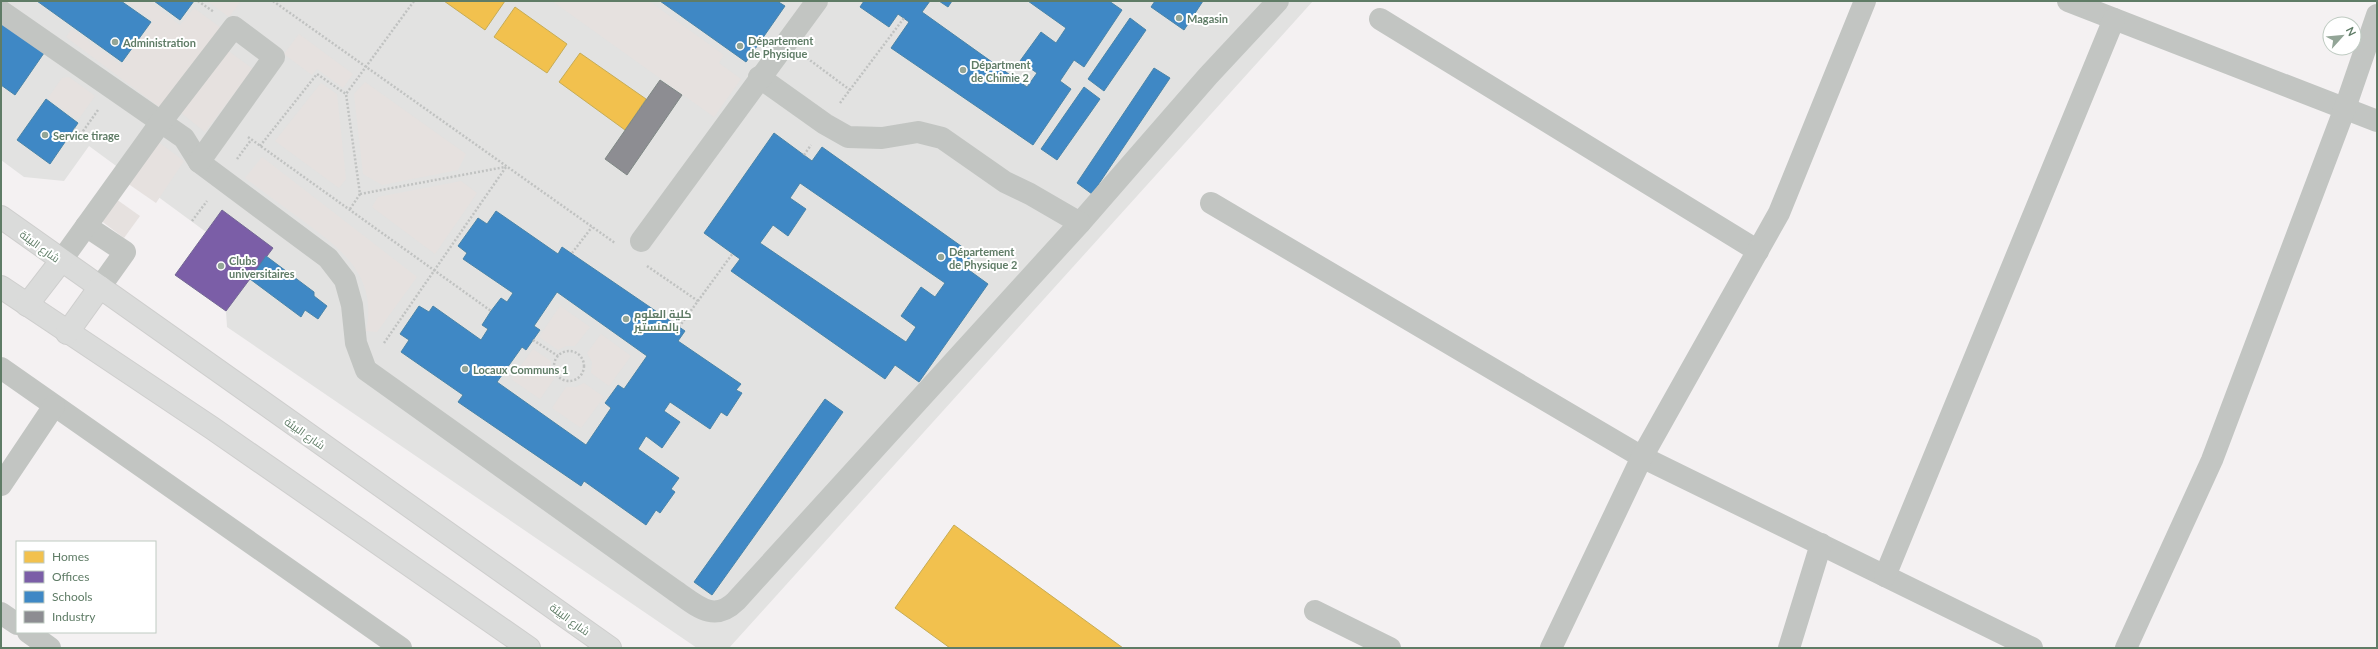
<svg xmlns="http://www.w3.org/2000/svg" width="2378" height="649" font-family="Lato,Cairo,sans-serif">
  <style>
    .built { fill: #e2e2e1 }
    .green { fill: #e6e1df }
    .homes { fill: #f2c14e; stroke: #c6ac55 }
    .offices { fill: #7b5ea7; stroke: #736794 }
    .schools { fill: #3f88c5; stroke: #4984a8; fill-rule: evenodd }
    .industry { fill: #8d8d92; stroke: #7f8885 }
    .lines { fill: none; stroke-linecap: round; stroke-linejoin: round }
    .major-casing { stroke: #cececd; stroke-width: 24 }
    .path { stroke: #c0c2c1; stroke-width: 2.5; stroke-dasharray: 2 2; stroke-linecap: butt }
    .minor { stroke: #c2c5c2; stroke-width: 22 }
    .major { stroke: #dadbda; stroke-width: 22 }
    .poi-dot { fill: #93a597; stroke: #fff; stroke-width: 1.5 }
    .labels { text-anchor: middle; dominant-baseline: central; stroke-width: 4; stroke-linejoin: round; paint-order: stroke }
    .poi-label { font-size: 11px; font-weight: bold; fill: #5f7c66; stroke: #fff; text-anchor: start }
    .street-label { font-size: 11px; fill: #5f7c66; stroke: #fff }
  </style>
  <rect width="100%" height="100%" fill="#f4f1f2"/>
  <path class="built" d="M 1,1 L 1313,1 L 729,648 L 697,648 L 227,327 L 226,311 L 175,275 L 206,232 L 89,146 L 64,181 L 24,177 L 1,160 Z"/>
  <g class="green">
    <path d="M 126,1 L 148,1 L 180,25 L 194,8 L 221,28 L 162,109 L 66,37 L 72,29 L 121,65 L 153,21 Z"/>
    <path d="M 207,1 L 241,1 L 229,17 Z"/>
    <path d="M 552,1 L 649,1 L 724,55 L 719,63 L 741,79 L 714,117 Z"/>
    <path d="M 299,34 L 353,74 L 343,88 L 317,69 L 312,75 L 284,54 Z"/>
    <path d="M 227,50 L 253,69 L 205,132 L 180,112 Z"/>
    <path d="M 69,77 L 95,96 L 78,120 L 48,98 L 62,78 Z"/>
    <path d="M 365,82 L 466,154 L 458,170 L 382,185 L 363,174 L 354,94 Z"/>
    <path d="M 321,83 L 337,94 L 346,179 L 339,188 L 275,141 Z"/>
    <path d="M 157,141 L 184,161 L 156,203 L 127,183 Z"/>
    <path d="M 262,157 L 417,277 L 377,332 L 366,331 C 378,275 341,249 302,220 C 283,206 264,192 245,178 Z"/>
    <path d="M 461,181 L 477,193 L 435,254 L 372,207 L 378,197 Z"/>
    <path d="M 116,199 L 140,216 L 124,238 L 100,220 Z"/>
    <path d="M 560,306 L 590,327 L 575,346 L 566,346 L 558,350 L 539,337 Z"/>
    <path d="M 601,334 L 631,356 L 609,386 L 591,373 L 592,362 L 587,353 Z"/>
    <path d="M 533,349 L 551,361 L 551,371 L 554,379 L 540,399 L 511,379 Z"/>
    <path d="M 584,383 L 604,397 L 581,428 L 552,408 L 566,387 L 576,387 Z"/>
  </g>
  <g class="homes">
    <path d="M 444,1 L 505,1 L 485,30 Z"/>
    <path d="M 515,7 L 567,44 L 547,73 L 494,37 Z"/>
    <path d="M 580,53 L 646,99 L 625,130 L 559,82 Z"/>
    <path d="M 954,525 L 1123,648 L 950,648 L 895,608 Z"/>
  </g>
  <path class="offices" d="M 222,210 L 273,248 L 226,311 L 175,275 Z"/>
  <g class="schools">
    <path d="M 37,1 L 121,1 L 151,22 L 122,62 Z"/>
    <path d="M 154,1 L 194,1 L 180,20 Z"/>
    <path d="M 660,1 L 777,1 L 785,6 L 746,62 Z"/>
    <path d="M 864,1 L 930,1 L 922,12 L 1027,87 L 1037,73 L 1020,61 L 1041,32 L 1056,43 L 1066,28 L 1028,1 L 1109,1 L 1122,10 L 1084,67 L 1074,60 L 1060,81 L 1071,89 L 1033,145 L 891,48 L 909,22 L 898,14 L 889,27 L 860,7 Z"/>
    <path d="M 939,1 L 952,1 L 948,7 Z"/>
    <path d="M 1155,1 L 1203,1 L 1184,30 L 1151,7 Z"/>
    <path d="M 1130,18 L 1146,30 L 1104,91 L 1088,79 Z"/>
    <path d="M 1,23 L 44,53 L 15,95 L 1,85 Z"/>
    <path d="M 1154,68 L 1170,78 L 1092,194 L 1077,183 Z"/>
    <path d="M 1084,87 L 1100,99 L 1057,160 L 1041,149 Z"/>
    <path d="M 46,99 L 78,123 L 50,164 L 17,140 Z"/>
    <path d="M 774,133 L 812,161 L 822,147 L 975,256 L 966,268 L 988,284 L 919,382 L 895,365 L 885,379 L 731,271 L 740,259 L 704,233 ZM 800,183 L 945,283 L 935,297 L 921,287 L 901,316 L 916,327 L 906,342 L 760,243 L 773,225 L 788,236 L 806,209 L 790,198 Z"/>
    <path d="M 496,211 L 558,254 L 562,247 L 685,331 L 678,341 L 741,384 L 736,390 L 742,393 L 727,416 L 721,412 L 710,429 L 670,402 L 664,411 L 680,422 L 662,448 L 646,436 L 638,449 L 679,478 L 671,489 L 675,492 L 660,513 L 656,510 L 646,525 L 584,481 L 581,486 L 458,402 L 463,395 L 401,352 L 409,340 L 400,334 L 419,306 L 429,312 L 433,306 L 481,340 L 488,329 L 482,325 L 491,311 L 501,298 L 507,302 L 513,293 L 463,259 L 467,253 L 458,246 L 478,218 L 487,224 ZM 557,292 L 647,356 L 624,389 L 618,385 L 605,403 L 611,408 L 586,445 L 497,382 L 522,347 L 526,350 L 540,330 L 534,326 Z"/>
    <path d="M 266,256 L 314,292 L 314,296 L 327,306 L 318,319 L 305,310 L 301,317 L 250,279 Z"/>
    <path d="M 825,399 L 843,412 L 712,595 L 694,582 Z"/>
  </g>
  <path class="industry" d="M 660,80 L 682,95 L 627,175 L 605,159 Z"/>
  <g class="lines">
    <g class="major-casing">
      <g id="major">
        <path d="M 1,217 L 610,648"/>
        <path d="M 1,287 L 212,428 L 529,648"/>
        <path d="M 27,305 L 61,261"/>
        <path d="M 67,333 L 100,287"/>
      </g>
    </g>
    <g class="path">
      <path d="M 198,1 L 214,12"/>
      <path d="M 273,1 L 615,243"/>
      <path d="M 807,58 L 850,90"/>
      <path d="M 840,103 L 904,18"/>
      <path d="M 74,129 L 81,134 L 98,110"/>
      <path d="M 248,137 L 491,311"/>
      <path d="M 260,146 L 317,74 L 346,94"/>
      <path d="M 804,155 L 811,145"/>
      <path d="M 237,159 L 251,140"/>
      <path d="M 360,194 L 505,167"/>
      <path d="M 350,209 L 360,194 L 346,94 L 414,1"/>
      <path d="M 192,221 L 207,201"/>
      <path d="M 572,253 L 592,227"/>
      <path d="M 647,266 L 698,301"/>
      <path d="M 679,327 L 733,253"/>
      <path d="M 533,340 L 558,356"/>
      <path d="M 384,343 L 506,167"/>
      <circle cx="569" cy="366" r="15"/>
    </g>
    <g class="minor">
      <path d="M 2068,1 L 2377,121"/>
      <path d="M 1,11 L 184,138 L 199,162 L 328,258 L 345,280 L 352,305 L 356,343 L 366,370 L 674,590 C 695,604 713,624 736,601 L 1080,223 L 1208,76 L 1278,1"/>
      <path d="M 1380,19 L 1758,251"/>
      <path d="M 759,77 L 825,124 L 848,137 L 882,138 L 918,132 L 942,138 L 1005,182 L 1030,194 L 1080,223"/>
      <path d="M 1211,203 L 1642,457 L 2032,648"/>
      <path d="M 86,226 L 125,252 L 100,287"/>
      <path d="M 641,241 L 817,1"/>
      <path d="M 61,261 L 161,122 L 234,27 L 274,57 L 199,162"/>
      <path d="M 1,368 L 401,648"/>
      <path d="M 1,485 L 54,406"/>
      <path d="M 1885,576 L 2114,19"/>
      <path d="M 1315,611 L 1390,648"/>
      <path d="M 1,613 L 17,624"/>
      <path d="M 28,632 L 50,648"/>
      <path d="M 1551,648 L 1642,457 L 1779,213 L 1865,1"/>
      <path d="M 1789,648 L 1821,544"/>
      <path d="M 2126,648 L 2212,460 L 2345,108 L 2377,15"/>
    </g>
    <use href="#major" class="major"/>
  </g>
  <g class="poi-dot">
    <circle cx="1179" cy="18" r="4"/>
    <circle cx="115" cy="42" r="4"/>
    <circle cx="740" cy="46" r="4"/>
    <circle cx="963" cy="70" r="4"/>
    <circle cx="45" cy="135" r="4"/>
    <circle cx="941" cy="257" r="4"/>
    <circle cx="221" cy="266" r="4"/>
    <circle cx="626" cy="319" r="4"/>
    <circle cx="465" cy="369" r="4"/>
  </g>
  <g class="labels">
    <g class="poi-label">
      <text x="1187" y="18">Magasin</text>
      <text x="748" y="40">Département<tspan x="748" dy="13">de Physique</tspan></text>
      <text x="123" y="42">Administration</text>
      <text x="971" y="64">Départment<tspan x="971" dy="13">de Chimie 2</tspan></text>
      <text x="53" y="135">Service tirage</text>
      <text x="949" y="251">Département<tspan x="949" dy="13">de Physique 2</tspan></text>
      <text x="229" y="260">Clubs<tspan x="229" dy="13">universitaires</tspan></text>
      <text x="634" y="313">كلية العلوم<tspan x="634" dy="13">بالمنستير</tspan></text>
      <text x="473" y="369">Locaux Communs 1</text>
    </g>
    <g class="street-label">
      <text transform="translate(40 246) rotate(36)">شارع البيئة</text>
      <text transform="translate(305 433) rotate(35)">شارع البيئة</text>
      <text transform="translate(570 619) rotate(36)">شارع البيئة</text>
    </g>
  </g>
  <rect width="2378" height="649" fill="none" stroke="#5f7c66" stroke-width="4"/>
  <rect x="16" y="541" width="140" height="92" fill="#ffffff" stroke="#bfcbc2"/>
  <rect x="24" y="551" width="20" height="12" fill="#f2c14e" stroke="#bfcbc2"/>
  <text x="52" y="561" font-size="12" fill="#5f7c66">Homes</text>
  <rect x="24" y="571" width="20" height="12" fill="#7b5ea7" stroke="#bfcbc2"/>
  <text x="52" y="581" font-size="12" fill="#5f7c66">Offices</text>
  <rect x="24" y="591" width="20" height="12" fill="#3f88c5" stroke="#bfcbc2"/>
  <text x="52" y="601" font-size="12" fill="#5f7c66">Schools</text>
  <rect x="24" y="611" width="20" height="12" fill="#8d8d92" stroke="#bfcbc2"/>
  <text x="52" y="621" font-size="12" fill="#5f7c66">Industry</text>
  <g transform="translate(2342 36) rotate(63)"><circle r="19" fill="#ffffff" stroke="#bfcbc2"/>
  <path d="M0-3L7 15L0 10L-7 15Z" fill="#93a597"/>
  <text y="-6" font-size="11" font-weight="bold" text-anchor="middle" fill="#5f7c66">N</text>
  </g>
</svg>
